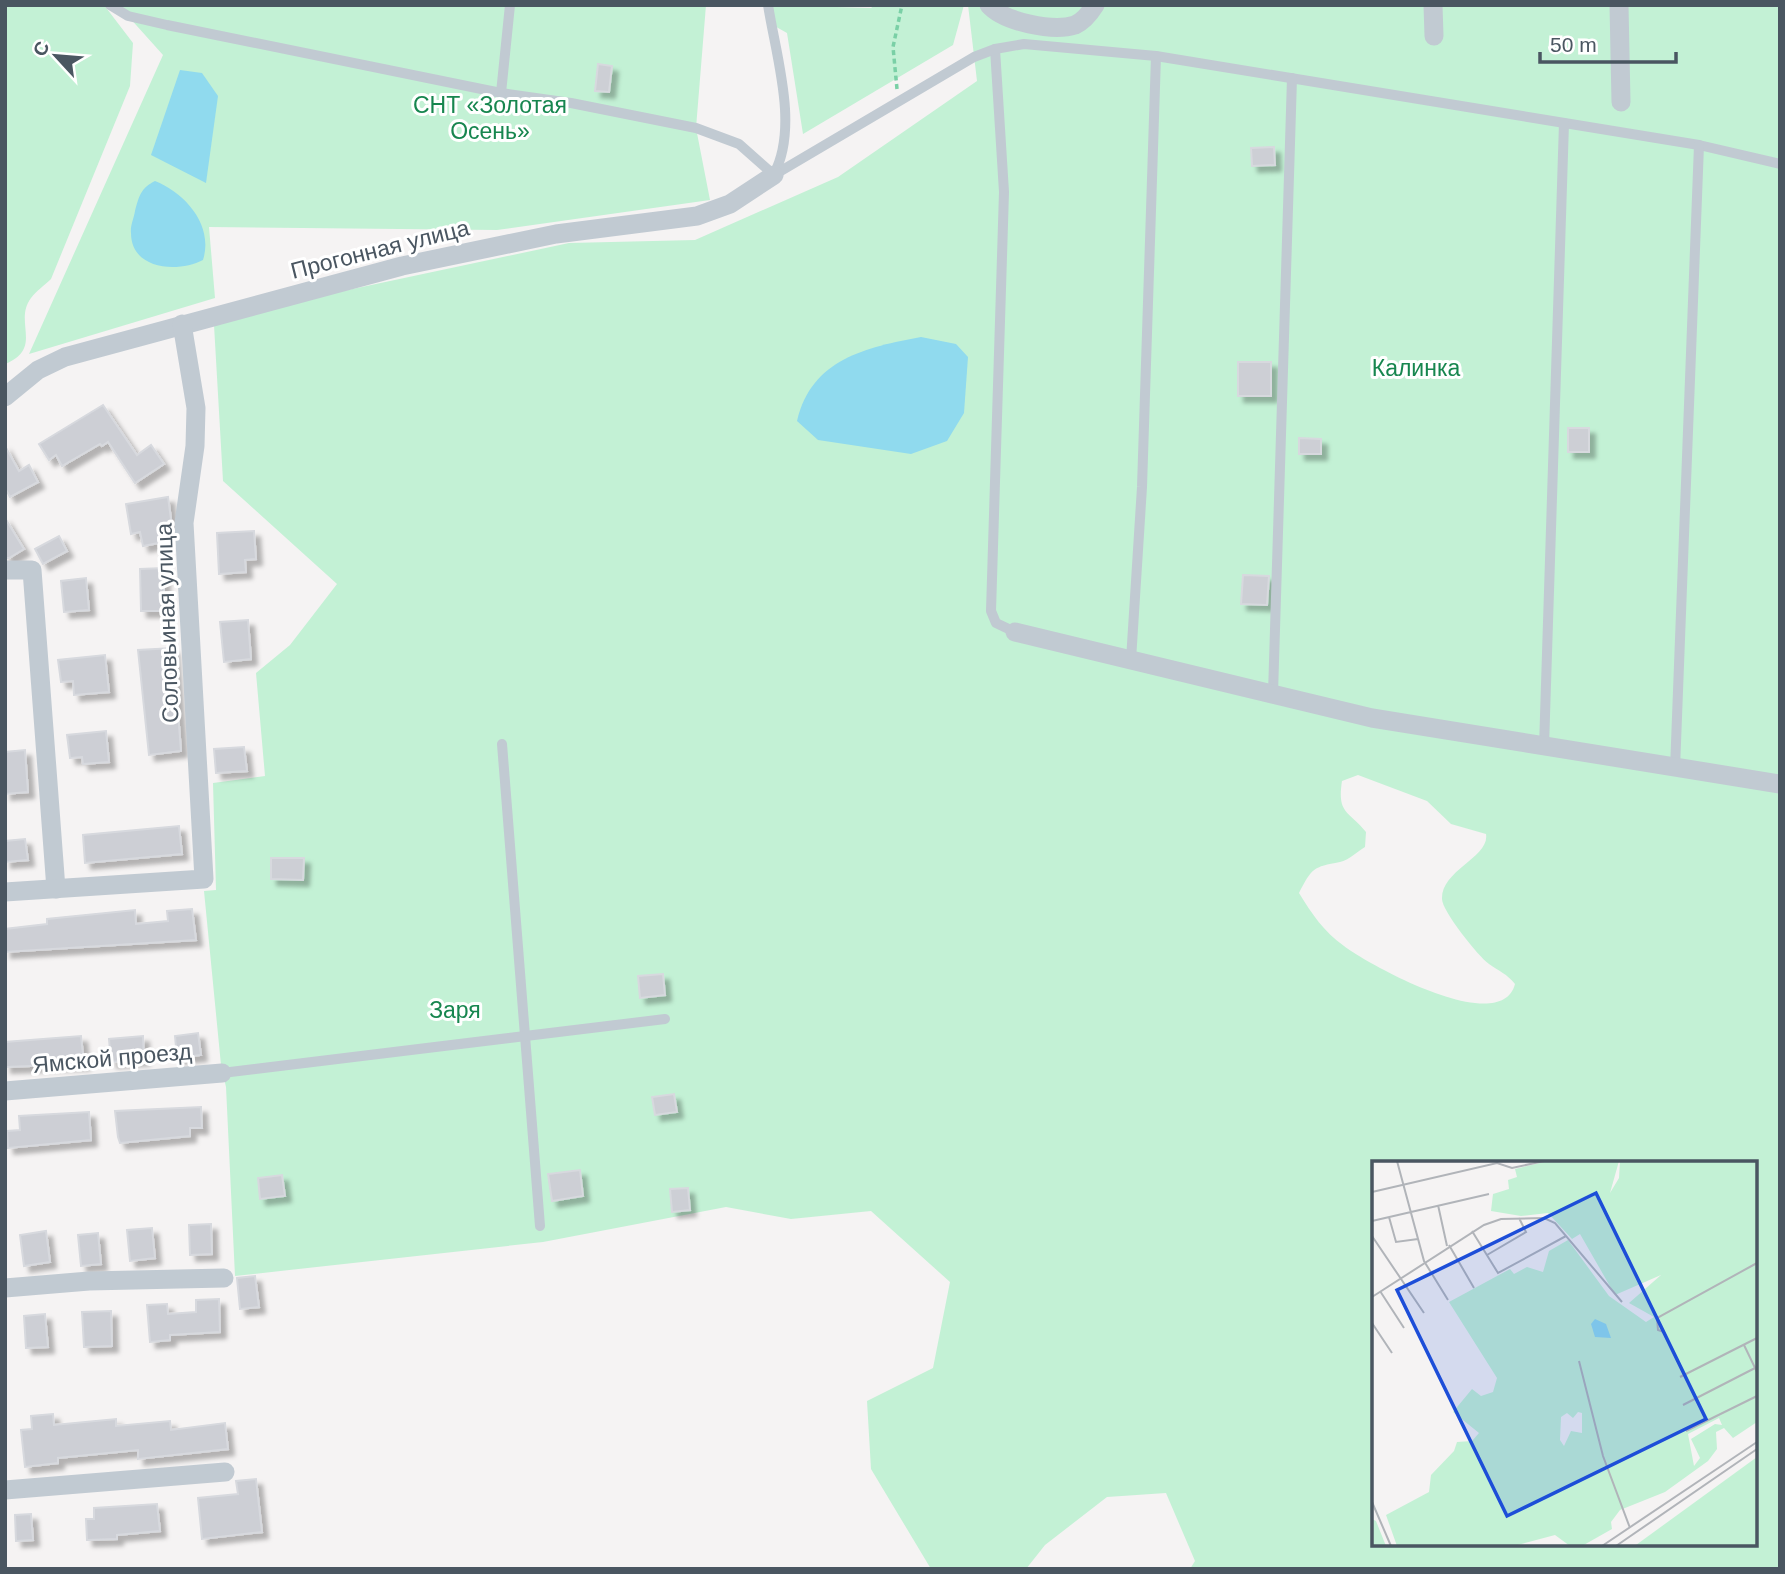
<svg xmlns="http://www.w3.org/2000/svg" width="1785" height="1574" font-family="Arial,sans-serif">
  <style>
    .green { fill: #c3f1d5; fill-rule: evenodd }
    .water { fill: #90daee }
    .building { fill: #cdcfd5; stroke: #d7d9de; stroke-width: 2; filter: url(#shadow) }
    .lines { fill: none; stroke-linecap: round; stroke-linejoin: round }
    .path { stroke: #7ad0a6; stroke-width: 3.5; stroke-dasharray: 5 3.5; stroke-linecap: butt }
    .service { stroke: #c1cad2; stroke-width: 10 }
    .minor { stroke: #c1cad2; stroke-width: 19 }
    .labels { text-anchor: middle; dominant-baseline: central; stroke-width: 6; stroke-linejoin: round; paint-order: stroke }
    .park-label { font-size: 23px; fill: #17864f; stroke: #fff }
    .street-label { font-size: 23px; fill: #4a5661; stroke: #fff }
    .inset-road { fill: none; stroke: #b1b4b9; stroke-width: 2 }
    .view { fill: #1d4ed8; fill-opacity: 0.15; stroke: #1d4ed8; stroke-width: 3.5 }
    .inset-edge { fill: none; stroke: #4a5661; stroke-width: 3.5 }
  </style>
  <defs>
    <filter id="shadow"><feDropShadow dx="6" dy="6" stdDeviation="2" flood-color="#0004"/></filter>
  </defs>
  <rect width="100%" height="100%" fill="#f5f3f3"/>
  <g class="green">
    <path d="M 5,5 L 104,5 L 133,43 L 130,86 L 51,279 C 45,285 36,291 31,298 C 13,322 44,348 5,364 Z"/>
    <path d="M 110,5 L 706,5 L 696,128 L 710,200 L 497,230 L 209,227 L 215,298 L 29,354 L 163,55 L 128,16 Z"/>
    <path d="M 768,5 L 871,8 L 875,5 L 964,5 L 953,45 L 803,134 L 787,33 L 771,24 Z"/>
    <path d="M 968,5 L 1780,5 L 1780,1569 L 1190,1569 L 1195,1561 L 1166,1493 L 1107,1497 L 1045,1545 L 1026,1569 L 931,1569 L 871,1469 L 867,1401 L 933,1368 L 950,1282 L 871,1211 L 791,1219 L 726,1207 L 543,1242 L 235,1276 L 226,1087 L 221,1065 L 204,891 L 216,890 L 213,783 L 265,776 L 256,673 L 290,645 L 337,584 L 223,481 L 214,325 L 343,291 L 569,243 L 695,240 L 838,177 L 977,81 ZM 1358,775 L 1427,801 L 1451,824 L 1486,834 C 1490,857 1441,870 1442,899 C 1442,911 1478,956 1489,964 C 1499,971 1507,974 1515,984 C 1501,1038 1369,965 1344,946 C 1324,932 1312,914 1299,893 C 1312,868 1313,867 1340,862 C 1349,860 1358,851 1365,847 L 1366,832 C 1348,810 1337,814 1342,781 ZM 1374,1163 L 1755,1163 L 1755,1544 L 1374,1544 Z"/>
  </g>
  <g class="water">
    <path d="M 180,70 L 202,73 L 218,96 L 206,183 L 151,155 Z"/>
    <path d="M 155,181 C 185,193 214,225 203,260 C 178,273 131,270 131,233 C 130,226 134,218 135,211 C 139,196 141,188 155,181 Z"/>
    <path d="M 921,337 L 956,344 L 968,357 L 964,413 L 947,441 L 911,454 L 818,440 L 797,421 C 811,359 867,347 921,337 Z"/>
  </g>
  <g class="building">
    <path d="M 598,64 L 612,66 L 609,92 L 595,91 Z"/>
    <path d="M 1274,147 L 1275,165 L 1252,166 L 1251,148 Z"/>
    <rect x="1238" y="362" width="33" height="34"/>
    <path d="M 103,405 L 137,455 L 151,445 L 164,464 L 135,483 L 108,442 L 102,446 L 100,444 L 62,466 L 56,455 L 49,460 L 39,444 Z"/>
    <rect x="1568" y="428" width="21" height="24"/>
    <path d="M 1299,438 L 1321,439 L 1321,454 L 1299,454 Z"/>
    <path d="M 5,446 L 19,471 L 29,465 L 38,482 L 10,497 L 5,488 Z"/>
    <path d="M 168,497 L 172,526 L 162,528 L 164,542 L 143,546 L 140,532 L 131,534 L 126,504 Z"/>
    <path d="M 5,518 L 24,549 L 9,558 L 5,558 Z"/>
    <path d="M 254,531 L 256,559 L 245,560 L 246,572 L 219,574 L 217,533 Z"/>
    <path d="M 59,536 L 67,551 L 43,564 L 35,549 Z"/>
    <path d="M 164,568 L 164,611 L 141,611 L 140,569 Z"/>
    <path d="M 1243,575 L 1269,576 L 1267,605 L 1241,604 Z"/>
    <path d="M 86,578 L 89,610 L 64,612 L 61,581 Z"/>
    <path d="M 248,620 L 251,659 L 224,662 L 220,622 Z"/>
    <path d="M 173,648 L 181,751 L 149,755 L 138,650 Z"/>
    <path d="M 105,655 L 109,692 L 74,695 L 73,681 L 61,682 L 58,660 Z"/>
    <path d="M 106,731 L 109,762 L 83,764 L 82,757 L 70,758 L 67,735 Z"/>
    <path d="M 244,747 L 247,771 L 216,773 L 214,749 Z"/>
    <path d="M 25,750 L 28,792 L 5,794 L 5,752 Z"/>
    <path d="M 179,826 L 182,854 L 85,863 L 83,835 Z"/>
    <path d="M 25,839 L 28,860 L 5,862 L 5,841 Z"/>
    <path d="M 271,858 L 304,858 L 303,880 L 271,879 Z"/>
    <path d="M 192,909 L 196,940 L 5,952 L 5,929 L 47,924 L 47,919 L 135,910 L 136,924 L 168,921 L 167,911 Z"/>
    <path d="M 663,974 L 665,995 L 640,998 L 638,976 Z"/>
    <path d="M 198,1033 L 201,1055 L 177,1058 L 175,1036 Z"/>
    <path d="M 81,1036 L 84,1064 L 5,1067 L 5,1042 Z"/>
    <path d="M 143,1036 L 144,1059 L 111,1062 L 109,1039 Z"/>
    <path d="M 674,1094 L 677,1112 L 655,1115 L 652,1097 Z"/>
    <path d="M 201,1107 L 202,1128 L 190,1128 L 190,1136 L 120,1143 L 118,1137 L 115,1111 Z"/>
    <path d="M 89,1112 L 91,1140 L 8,1148 L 7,1131 L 20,1130 L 19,1116 Z"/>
    <path d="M 580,1170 L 583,1196 L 552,1201 L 548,1174 Z"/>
    <path d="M 282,1175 L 285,1196 L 260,1199 L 258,1178 Z"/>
    <path d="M 688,1188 L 690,1210 L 672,1212 L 670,1189 Z"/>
    <path d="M 211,1224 L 212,1254 L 190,1255 L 189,1225 Z"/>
    <path d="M 152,1228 L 155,1258 L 130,1261 L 127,1230 Z"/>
    <path d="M 46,1231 L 50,1262 L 24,1266 L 20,1235 Z"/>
    <path d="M 98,1233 L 101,1264 L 81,1266 L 78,1235 Z"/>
    <path d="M 255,1276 L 259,1307 L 240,1309 L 237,1278 Z"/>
    <path d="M 219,1299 L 220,1332 L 170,1335 L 170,1340 L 150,1342 L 147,1305 L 167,1304 L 168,1314 L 196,1312 L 196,1300 Z"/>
    <path d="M 111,1311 L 112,1346 L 84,1347 L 82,1312 Z"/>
    <path d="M 45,1314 L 48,1347 L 26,1348 L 24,1316 Z"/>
    <path d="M 53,1414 L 54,1425 L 116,1419 L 116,1426 L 170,1421 L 171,1430 L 225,1423 L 228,1449 L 138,1459 L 138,1450 L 58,1458 L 58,1463 L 25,1467 L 21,1430 L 32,1429 L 31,1416 Z"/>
    <path d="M 256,1479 L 262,1532 L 202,1539 L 198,1498 L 238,1494 L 236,1481 Z"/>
    <path d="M 157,1504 L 160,1531 L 117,1535 L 117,1539 L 87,1540 L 86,1519 L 94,1519 L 94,1508 Z"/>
    <path d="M 31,1514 L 33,1540 L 16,1541 L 15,1515 Z"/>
  </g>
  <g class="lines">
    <path class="path" d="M 897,89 L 893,47 L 902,5"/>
    <g class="service">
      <path d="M 110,5 L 128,16 L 167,25 L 501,93 L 571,103 L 696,128 L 739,144 L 774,175"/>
      <path d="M 768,5 C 776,56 799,127 774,174"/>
      <path d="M 995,49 L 1004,192 L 991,611 L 996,623 L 1015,632"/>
      <path d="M 501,93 L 510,5"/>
      <path d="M 774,175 L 974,57 L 995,49 L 1024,44 L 1156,56 L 1699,145 L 1780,164"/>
      <path d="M 1131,660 L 1142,487 L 1156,56"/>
      <path d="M 1273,694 L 1292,78"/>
      <path d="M 502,744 L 540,1226"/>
      <path d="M 1544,747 L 1564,123"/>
      <path d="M 1675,769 L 1699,145"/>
      <path d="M 222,1073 L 665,1019"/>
    </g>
    <g class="minor">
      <path d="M 989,5 C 1004,22 1053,32 1075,25 C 1084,21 1090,13 1095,5"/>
      <path d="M 1433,5 L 1434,36"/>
      <path d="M 1619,5 L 1621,102"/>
      <path d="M 5,397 L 38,370 L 65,357 L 402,266 L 556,234 L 697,216 L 730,204 L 774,175"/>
      <path d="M 5,570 L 32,570 L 56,889"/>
      <path d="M 1015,632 L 1372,718 L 1780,784"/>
      <path d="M 5,892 L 204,879 L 184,523 L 195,446 L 196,408 L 182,324"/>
      <path d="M 5,1091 L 222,1073"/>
      <path d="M 5,1288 L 89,1281 L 224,1278"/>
      <path d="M 5,1490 L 225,1472"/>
    </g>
  </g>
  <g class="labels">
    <g class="park-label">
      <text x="490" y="105">СНТ «Золотая<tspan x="490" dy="26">Осень»</tspan></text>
      <text x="1416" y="368">Калинка</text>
      <text x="455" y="1010">Заря</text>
    </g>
    <g class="street-label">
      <text transform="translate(380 249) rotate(-14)">Прогонная улица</text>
      <text transform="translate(167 623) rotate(-92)">Соловьиная улица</text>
      <text transform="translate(112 1058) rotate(-5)">Ямской проезд</text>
    </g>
  </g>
  <g transform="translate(1372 1161)">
    <rect width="385" height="385" fill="#f5f3f3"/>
    <path d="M 176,0 L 247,0 L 238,32 L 247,17 L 248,0 L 384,0 L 385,261 L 361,277 L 352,267 L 344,271 L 345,288 L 336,300 L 293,331 L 248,349 L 239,361 L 240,368 L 210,385 L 198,385 L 183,374 L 142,385 L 25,385 L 14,354 L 57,331 L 59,314 L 82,290 L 85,281 L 100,280 L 107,272 L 81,251 L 100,228 L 109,235 L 121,231 L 125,217 L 77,141 L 138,108 L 142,113 L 155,106 L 171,111 L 177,90 L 196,79 L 237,135 L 274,161 L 282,156 L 257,142 L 289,114 L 243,134 L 208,73 L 200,78 L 176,52 L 149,55 L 119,50 L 121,33 L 137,28 L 136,19 L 145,16 L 143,8 ZM 206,251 L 210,252 L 210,272 L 199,270 L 192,285 L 188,279 L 189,256 L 195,252 L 201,257 ZM 347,257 L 350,264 L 343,263 L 319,278 L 328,297 L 322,305 L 316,273 ZM 385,296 L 385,385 L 264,385 L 264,384 ZM 0,358 L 4,360 L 14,385 L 0,385 Z" fill="#c3f1d5" fill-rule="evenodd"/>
    <path d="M 223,158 L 234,163 L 239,177 L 223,176 L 219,163 Z" fill="#90daee"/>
    <path class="inset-road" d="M 25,0 L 52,100 L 76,139M 0,31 L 125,2 L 140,7 L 172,0M 66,44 L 75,85M 17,56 L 24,81 L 46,78M 0,60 L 117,33M 100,70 L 126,112 L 194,75M 0,75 L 52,152M 77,84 L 102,127M 115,94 L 154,71 L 147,57M 8,130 L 32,167M 0,136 L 112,64 L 129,58 L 172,57 L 183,62 L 250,141M 0,162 L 20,192M 292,171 L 286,169 L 285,157 L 385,102M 372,184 L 385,211M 207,200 L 231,295 L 258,367M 308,216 L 385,177M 311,244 L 385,206M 314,270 L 385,235M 0,341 L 19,385M 230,385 L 385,281M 244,385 L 385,288"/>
    <path class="view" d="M 224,32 L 334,258 L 135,355 L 25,129 Z"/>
    <rect width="385" height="385" class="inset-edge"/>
  </g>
  <rect width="1785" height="1574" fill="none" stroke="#4a5661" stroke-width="14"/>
  <g transform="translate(56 56) rotate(296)" stroke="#ffffff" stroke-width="5" paint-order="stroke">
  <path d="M0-5L12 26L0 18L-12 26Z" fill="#4a5661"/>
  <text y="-10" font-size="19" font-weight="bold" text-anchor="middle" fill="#4a5661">С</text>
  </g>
  <path d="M1540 52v10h136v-10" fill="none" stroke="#4a5661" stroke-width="3.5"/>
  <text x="1550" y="52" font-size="21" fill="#4a5661" stroke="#ffffff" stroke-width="5" paint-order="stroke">50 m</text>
</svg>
